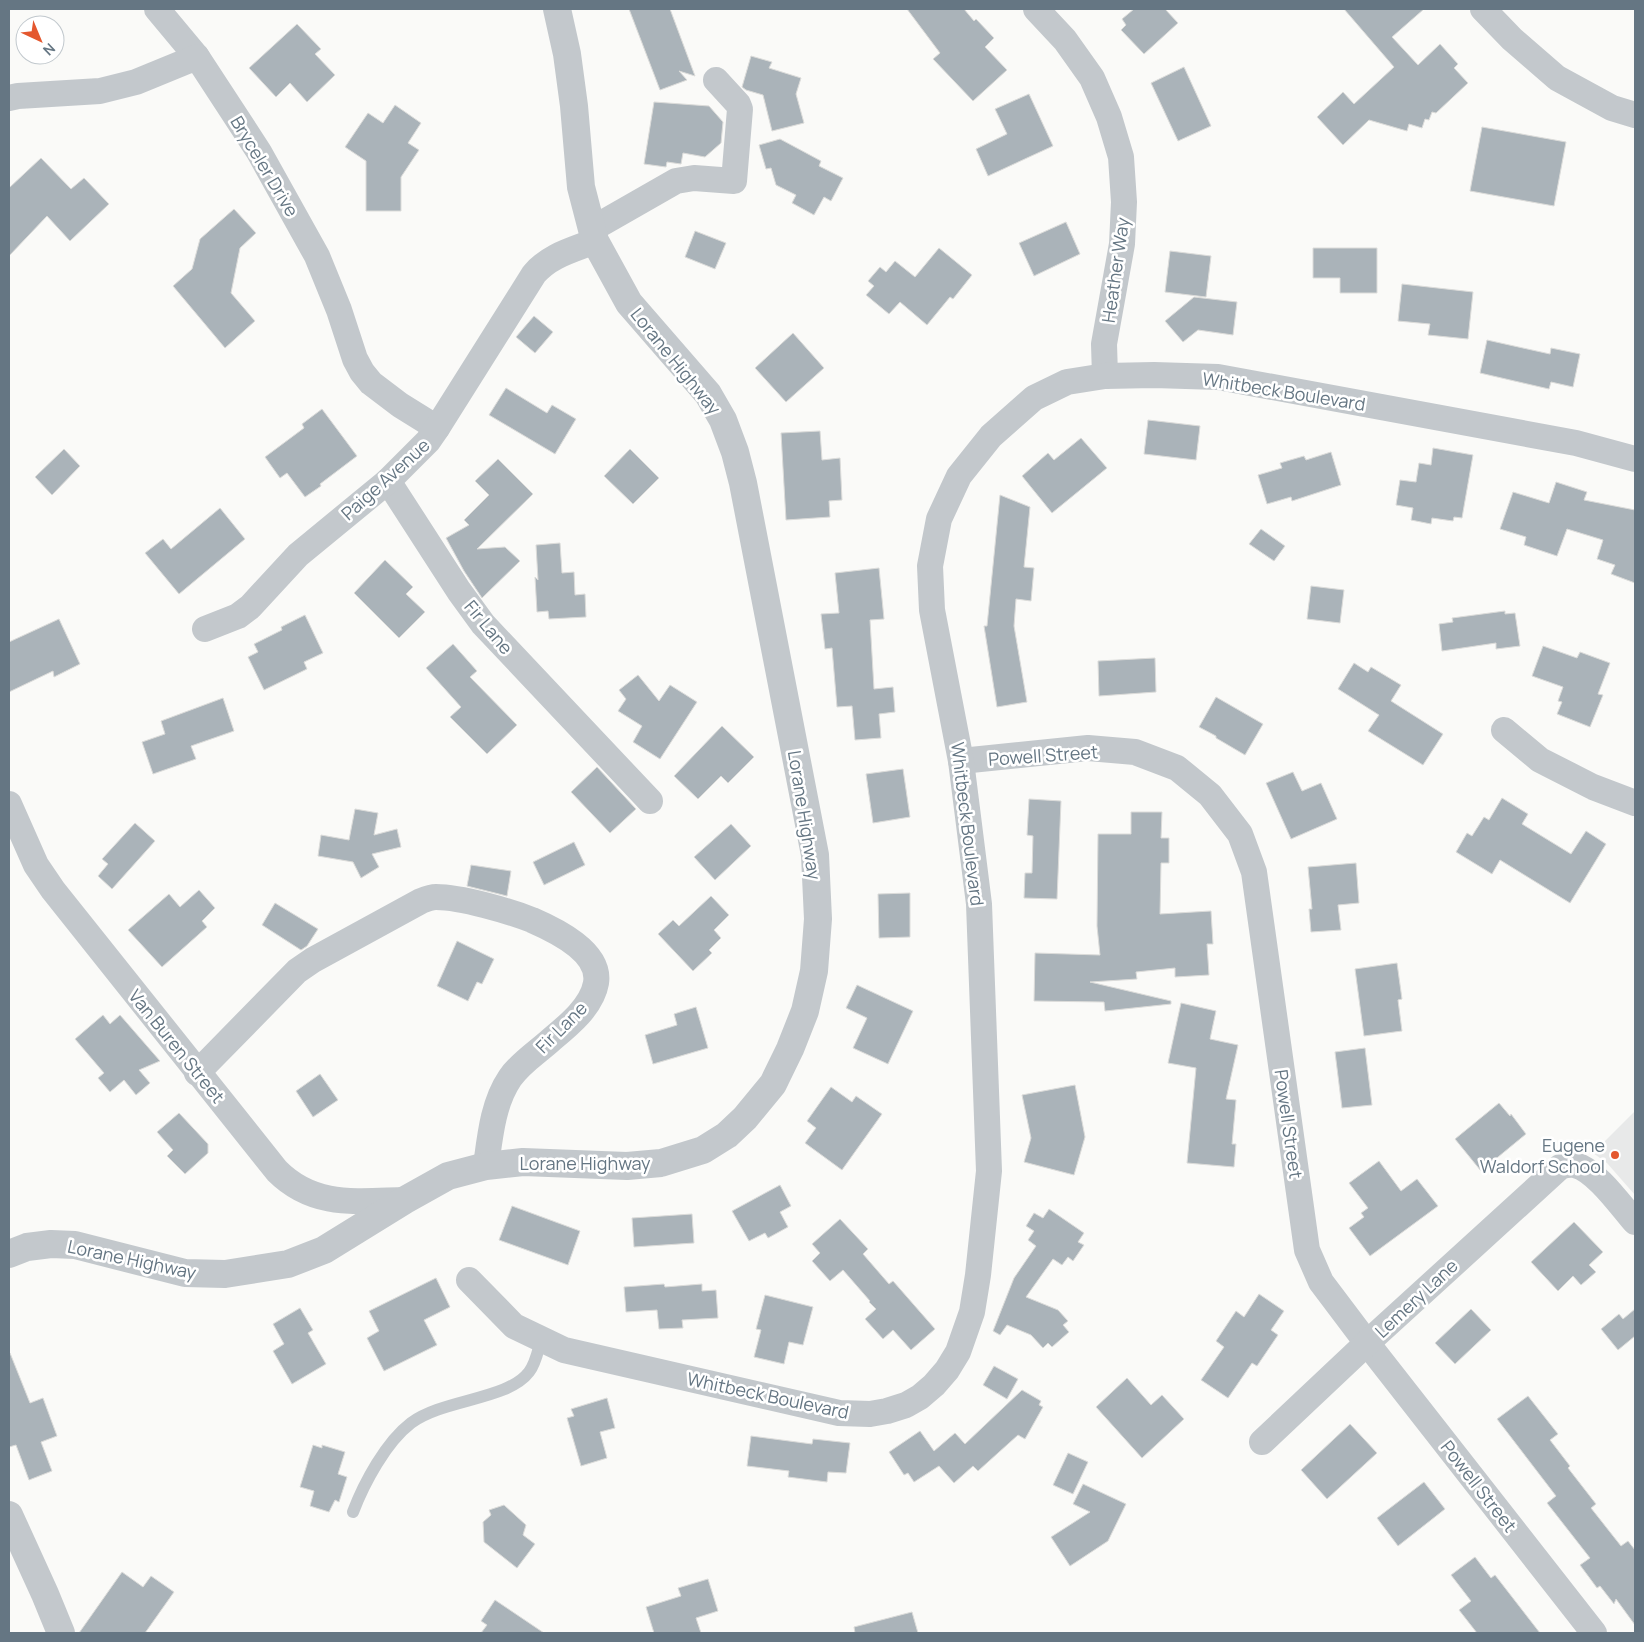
<svg xmlns="http://www.w3.org/2000/svg" width="1644" height="1642" font-family="Manrope,sans-serif">
  <style>
    .built { fill: #e8e9e9 }
    .building { fill: #aab3b9; stroke: #dcdcda }
    .lines { fill: none; stroke-linecap: round; stroke-linejoin: round }
    .service { stroke: #c3c8cc; stroke-width: 12 }
    .minor { stroke: #c3c8cc; stroke-width: 26 }
    .tertiary { stroke: #c3c8cc; stroke-width: 28 }
    .poi-dot { fill: #e4572e; stroke: #fff; stroke-width: 2 }
    .labels { text-anchor: middle; dominant-baseline: central; stroke-width: 5; stroke-linejoin: round; paint-order: stroke }
    .street-label { font-size: 18px; fill: #657683; stroke: #fff }
    .poi-label { font-size: 18px; fill: #657683; stroke: #fff; text-anchor: end }
  </style>
  <rect width="100%" height="100%" fill="#fafaf8"/>
  <path class="built" d="M 1635,1111 L 1635,1195 L 1607,1163 L 1593,1153 Z"/>
  <g class="building">
    <path d="M 629,9 L 670,9 L 695,76 L 679,71 L 687,80 L 660,90 Z"/>
    <path d="M 907,9 L 964,9 L 974,21 L 976,19 L 994,38 L 985,47 L 1007,70 L 973,101 L 933,59 L 940,53 Z"/>
    <path d="M 1134,9 L 1165,9 L 1178,23 L 1144,54 L 1121,30 L 1126,25 L 1122,19 Z"/>
    <path d="M 1344,9 L 1424,9 L 1392,37 L 1418,65 L 1440,44 L 1458,64 L 1454,68 L 1468,83 L 1436,113 L 1432,112 L 1429,120 L 1425,119 L 1422,128 L 1409,124 L 1407,131 L 1369,120 L 1343,145 L 1317,117 L 1343,92 L 1354,104 L 1394,67 Z"/>
    <path d="M 297,24 L 321,49 L 315,54 L 335,75 L 307,102 L 290,83 L 276,97 L 249,68 Z"/>
    <path d="M 751,56 L 772,62 L 769,68 L 801,78 L 796,94 L 804,123 L 772,131 L 763,95 L 746,90 L 742,87 Z"/>
    <path d="M 1184,67 L 1211,126 L 1178,141 L 1151,83 Z"/>
    <path d="M 1029,94 L 1053,146 L 988,176 L 976,149 L 1007,134 L 995,109 Z"/>
    <path d="M 654,102 L 709,106 L 723,122 L 721,143 L 705,157 L 683,153 L 681,164 L 667,162 L 666,167 L 644,164 Z"/>
    <path d="M 395,105 L 421,123 L 408,143 L 419,150 L 401,177 L 401,211 L 366,211 L 366,161 L 345,147 L 368,113 L 383,123 Z"/>
    <path d="M 1482,127 L 1566,142 L 1554,206 L 1470,191 Z"/>
    <path d="M 780,139 L 821,161 L 819,166 L 843,178 L 831,201 L 824,197 L 814,215 L 792,203 L 796,195 L 776,185 L 771,168 L 766,169 L 759,145 Z"/>
    <path d="M 41,158 L 71,189 L 84,178 L 109,204 L 70,241 L 47,216 L 9,256 L 9,188 Z"/>
    <path d="M 234,209 L 256,233 L 240,248 L 231,293 L 255,321 L 225,348 L 173,286 L 192,269 L 200,239 Z"/>
    <path d="M 1066,222 L 1080,254 L 1034,276 L 1019,243 Z"/>
    <path d="M 695,231 L 726,243 L 715,269 L 685,257 Z"/>
    <path d="M 939,248 L 972,275 L 953,299 L 950,297 L 927,325 L 900,302 L 889,314 L 866,295 L 874,286 L 868,281 L 880,267 L 886,272 L 895,261 L 915,277 Z"/>
    <path d="M 1313,248 L 1377,248 L 1377,293 L 1340,293 L 1340,278 L 1313,278 Z"/>
    <path d="M 1170,251 L 1211,256 L 1206,297 L 1165,292 Z"/>
    <path d="M 1402,284 L 1473,292 L 1468,339 L 1428,335 L 1430,324 L 1398,321 Z"/>
    <path d="M 1194,297 L 1237,302 L 1233,335 L 1198,330 L 1183,342 L 1165,321 Z"/>
    <path d="M 534,316 L 553,332 L 535,353 L 516,337 Z"/>
    <path d="M 793,333 L 824,368 L 786,402 L 755,368 Z"/>
    <path d="M 1487,340 L 1550,354 L 1551,348 L 1580,354 L 1573,387 L 1551,382 L 1549,389 L 1480,373 Z"/>
    <path d="M 506,388 L 547,413 L 552,405 L 576,419 L 555,454 L 489,415 Z"/>
    <path d="M 322,409 L 357,456 L 320,484 L 321,486 L 305,497 L 287,473 L 280,478 L 265,457 L 304,428 L 302,424 Z"/>
    <path d="M 1148,420 L 1200,426 L 1196,460 L 1144,454 Z"/>
    <path d="M 820,431 L 822,460 L 840,458 L 842,500 L 829,501 L 830,517 L 786,520 L 781,433 Z"/>
    <path d="M 1081,438 L 1107,468 L 1052,513 L 1022,476 L 1048,453 L 1054,460 Z"/>
    <path d="M 1433,448 L 1473,455 L 1462,518 L 1454,517 L 1453,521 L 1432,518 L 1431,524 L 1411,520 L 1413,508 L 1396,505 L 1400,480 L 1416,482 L 1419,463 L 1431,465 Z"/>
    <path d="M 64,449 L 80,466 L 52,495 L 35,477 Z"/>
    <path d="M 630,449 L 659,478 L 633,504 L 604,476 Z"/>
    <path d="M 1331,452 L 1341,485 L 1292,501 L 1291,497 L 1267,504 L 1258,475 L 1282,468 L 1280,463 L 1304,456 L 1306,460 Z"/>
    <path d="M 498,459 L 533,494 L 477,549 L 505,547 L 520,561 L 482,598 L 464,571 L 446,538 L 469,525 L 464,520 L 489,495 L 475,481 Z"/>
    <path d="M 1556,482 L 1587,492 L 1584,500 L 1635,510 L 1635,583 L 1611,574 L 1615,565 L 1597,559 L 1603,540 L 1567,529 L 1557,556 L 1524,545 L 1526,537 L 1500,529 L 1513,492 L 1549,503 Z"/>
    <path d="M 1000,495 L 1030,507 L 1024,567 L 1034,568 L 1031,601 L 1016,599 L 1014,626 L 1027,702 L 997,707 L 984,626 L 987,626 Z"/>
    <path d="M 220,508 L 245,539 L 179,594 L 145,553 L 163,539 L 171,549 Z"/>
    <path d="M 1261,529 L 1285,546 L 1274,561 L 1249,544 Z"/>
    <path d="M 560,543 L 562,573 L 574,572 L 575,595 L 585,594 L 586,617 L 549,619 L 548,611 L 537,612 L 535,577 L 538,580 L 536,545 Z"/>
    <path d="M 385,560 L 413,587 L 406,594 L 425,612 L 399,638 L 354,593 Z"/>
    <path d="M 879,568 L 884,619 L 870,620 L 874,689 L 893,687 L 895,712 L 879,714 L 881,738 L 855,740 L 852,706 L 837,707 L 832,648 L 825,649 L 821,614 L 839,613 L 835,573 Z"/>
    <path d="M 1311,586 L 1344,590 L 1340,623 L 1307,619 Z"/>
    <path d="M 1505,611 L 1505,614 L 1515,613 L 1520,646 L 1496,649 L 1496,643 L 1442,651 L 1439,624 L 1453,622 L 1452,618 Z"/>
    <path d="M 305,615 L 323,653 L 304,662 L 307,669 L 264,690 L 248,657 L 258,652 L 254,644 L 282,630 L 281,627 Z"/>
    <path d="M 59,619 L 80,664 L 54,677 L 53,671 L 9,692 L 9,642 Z"/>
    <path d="M 453,644 L 477,671 L 470,677 L 517,725 L 487,754 L 450,717 L 461,707 L 426,668 Z"/>
    <path d="M 1543,646 L 1577,658 L 1580,652 L 1610,663 L 1598,694 L 1603,695 L 1590,727 L 1557,714 L 1562,702 L 1558,701 L 1563,687 L 1532,676 Z"/>
    <path d="M 1155,658 L 1156,692 L 1099,696 L 1098,661 Z"/>
    <path d="M 1354,663 L 1368,672 L 1371,667 L 1401,685 L 1391,701 L 1443,734 L 1423,765 L 1368,731 L 1379,715 L 1338,689 Z"/>
    <path d="M 638,675 L 659,701 L 670,685 L 697,702 L 660,759 L 633,742 L 642,726 L 618,711 L 626,699 L 619,690 Z"/>
    <path d="M 1216,697 L 1263,724 L 1245,755 L 1216,738 L 1216,736 L 1199,727 Z"/>
    <path d="M 223,698 L 234,731 L 191,746 L 196,759 L 153,774 L 142,742 L 165,734 L 161,721 Z"/>
    <path d="M 722,726 L 754,757 L 728,783 L 721,776 L 698,799 L 674,776 Z"/>
    <path d="M 597,767 L 636,809 L 610,833 L 571,792 Z"/>
    <path d="M 903,769 L 910,817 L 873,823 L 866,774 Z"/>
    <path d="M 1293,772 L 1302,791 L 1321,783 L 1337,819 L 1291,839 L 1266,783 Z"/>
    <path d="M 1502,798 L 1528,814 L 1522,824 L 1571,854 L 1586,831 L 1606,844 L 1570,903 L 1500,860 L 1492,874 L 1456,852 L 1467,833 L 1472,836 L 1484,817 L 1489,820 Z"/>
    <path d="M 1029,799 L 1061,801 L 1057,899 L 1024,898 L 1025,873 L 1032,873 L 1033,836 L 1027,835 Z"/>
    <path d="M 355,809 L 378,813 L 374,835 L 397,829 L 401,847 L 372,854 L 379,867 L 361,878 L 353,862 L 318,856 L 321,835 L 349,840 Z"/>
    <path d="M 1131,812 L 1162,812 L 1161,838 L 1169,838 L 1169,863 L 1161,863 L 1160,914 L 1211,911 L 1213,944 L 1207,944 L 1209,975 L 1175,977 L 1175,968 L 1136,972 L 1137,979 L 1090,982 L 1171,1001 L 1171,1004 L 1105,1011 L 1104,1002 L 1034,1001 L 1035,953 L 1100,955 L 1097,926 L 1098,834 L 1131,834 Z"/>
    <path d="M 135,823 L 155,841 L 112,889 L 98,876 L 108,864 L 102,859 Z"/>
    <path d="M 731,824 L 751,846 L 715,880 L 694,857 Z"/>
    <path d="M 574,842 L 585,865 L 544,885 L 533,862 Z"/>
    <path d="M 1356,863 L 1359,903 L 1338,905 L 1341,930 L 1311,932 L 1309,909 L 1312,909 L 1308,867 Z"/>
    <path d="M 471,865 L 511,871 L 507,896 L 467,886 Z"/>
    <path d="M 199,890 L 215,908 L 202,921 L 207,927 L 162,967 L 128,930 L 169,894 L 180,907 Z"/>
    <path d="M 910,893 L 910,937 L 879,938 L 878,894 Z"/>
    <path d="M 711,896 L 729,915 L 714,930 L 721,938 L 709,950 L 712,953 L 693,971 L 658,934 L 673,920 L 679,926 Z"/>
    <path d="M 275,903 L 318,929 L 307,946 L 301,950 L 262,925 Z"/>
    <path d="M 457,941 L 494,959 L 482,984 L 477,982 L 468,1001 L 437,986 Z"/>
    <path d="M 1397,963 L 1402,999 L 1398,1000 L 1402,1031 L 1364,1036 L 1355,969 Z"/>
    <path d="M 857,985 L 913,1011 L 888,1064 L 853,1048 L 867,1018 L 846,1008 Z"/>
    <path d="M 1181,1003 L 1216,1011 L 1210,1039 L 1238,1045 L 1226,1099 L 1236,1100 L 1232,1144 L 1236,1144 L 1234,1167 L 1187,1163 L 1196,1068 L 1168,1063 Z"/>
    <path d="M 696,1007 L 708,1048 L 653,1064 L 645,1035 L 677,1025 L 674,1014 Z"/>
    <path d="M 103,1015 L 110,1024 L 120,1015 L 160,1061 L 139,1070 L 150,1083 L 136,1095 L 124,1080 L 110,1092 L 98,1078 L 104,1073 L 75,1039 Z"/>
    <path d="M 1365,1048 L 1372,1105 L 1342,1108 L 1335,1052 Z"/>
    <path d="M 320,1074 L 338,1100 L 313,1117 L 296,1091 Z"/>
    <path d="M 1075,1085 L 1085,1137 L 1074,1175 L 1024,1162 L 1031,1138 L 1022,1095 Z"/>
    <path d="M 831,1087 L 852,1102 L 856,1096 L 882,1114 L 842,1170 L 805,1143 L 816,1128 L 807,1121 Z"/>
    <path d="M 1499,1103 L 1510,1116 L 1511,1114 L 1526,1134 L 1481,1171 L 1455,1139 Z"/>
    <path d="M 179,1113 L 208,1144 L 208,1153 L 185,1174 L 167,1156 L 173,1150 L 157,1132 Z"/>
    <path d="M 1379,1161 L 1401,1191 L 1417,1179 L 1438,1206 L 1370,1256 L 1349,1228 L 1364,1217 L 1361,1213 L 1368,1208 L 1349,1183 Z"/>
    <path d="M 780,1185 L 791,1206 L 780,1212 L 788,1227 L 768,1238 L 765,1233 L 749,1241 L 732,1211 Z"/>
    <path d="M 512,1206 L 580,1231 L 568,1265 L 499,1240 Z"/>
    <path d="M 1049,1209 L 1084,1233 L 1078,1242 L 1084,1245 L 1073,1261 L 1068,1257 L 1062,1265 L 1053,1259 L 1026,1297 L 1058,1310 L 1068,1321 L 1063,1325 L 1069,1332 L 1052,1347 L 1048,1343 L 1043,1348 L 1031,1335 L 1007,1325 L 1000,1335 L 993,1331 L 1014,1278 L 1036,1246 L 1028,1240 L 1034,1231 L 1026,1226 L 1034,1213 L 1043,1218 Z"/>
    <path d="M 692,1214 L 694,1243 L 634,1247 L 632,1218 Z"/>
    <path d="M 840,1219 L 868,1249 L 863,1254 L 889,1284 L 893,1281 L 935,1329 L 911,1350 L 893,1330 L 883,1339 L 865,1319 L 876,1309 L 869,1302 L 870,1301 L 843,1270 L 830,1281 L 812,1261 L 820,1253 L 812,1244 Z"/>
    <path d="M 1574,1222 L 1603,1252 L 1589,1265 L 1596,1272 L 1581,1285 L 1573,1276 L 1558,1291 L 1531,1262 Z"/>
    <path d="M 436,1278 L 450,1307 L 424,1320 L 437,1345 L 384,1371 L 367,1338 L 379,1331 L 369,1311 Z"/>
    <path d="M 664,1284 L 665,1287 L 702,1284 L 702,1291 L 716,1290 L 718,1318 L 682,1320 L 683,1328 L 659,1329 L 657,1310 L 626,1312 L 624,1287 Z"/>
    <path d="M 1259,1294 L 1284,1311 L 1271,1330 L 1278,1335 L 1257,1366 L 1252,1363 L 1228,1398 L 1201,1380 L 1224,1347 L 1216,1341 L 1236,1311 L 1244,1317 Z"/>
    <path d="M 765,1295 L 813,1307 L 803,1345 L 789,1342 L 784,1364 L 754,1357 L 761,1330 L 756,1329 Z"/>
    <path d="M 300,1308 L 313,1330 L 308,1333 L 326,1364 L 292,1384 L 273,1351 L 284,1344 L 273,1324 Z"/>
    <path d="M 1471,1309 L 1491,1330 L 1455,1364 L 1435,1343 Z"/>
    <path d="M 1635,1309 L 1635,1336 L 1618,1350 L 1601,1329 L 1619,1314 L 1623,1319 Z"/>
    <path d="M 9,1353 L 10,1353 L 30,1403 L 43,1398 L 57,1436 L 41,1442 L 52,1471 L 29,1480 L 16,1445 L 9,1447 Z"/>
    <path d="M 994,1366 L 1018,1379 L 1007,1399 L 983,1385 Z"/>
    <path d="M 1127,1378 L 1151,1405 L 1162,1395 L 1184,1419 L 1142,1458 L 1096,1407 Z"/>
    <path d="M 1022,1390 L 1041,1401 L 1039,1405 L 1043,1407 L 1025,1439 L 1018,1435 L 978,1471 L 973,1466 L 954,1483 L 939,1466 L 914,1482 L 908,1473 L 904,1475 L 889,1452 L 920,1431 L 934,1451 L 955,1433 L 965,1444 Z"/>
    <path d="M 1528,1396 L 1558,1434 L 1550,1440 L 1570,1466 L 1568,1468 L 1596,1504 L 1591,1508 L 1621,1546 L 1628,1541 L 1635,1550 L 1635,1625 L 1616,1599 L 1614,1604 L 1600,1586 L 1597,1588 L 1580,1565 L 1590,1558 L 1547,1503 L 1556,1496 L 1497,1419 Z"/>
    <path d="M 607,1398 L 615,1428 L 600,1432 L 607,1458 L 581,1466 L 567,1418 L 574,1416 L 571,1409 Z"/>
    <path d="M 1350,1424 L 1377,1453 L 1327,1499 L 1301,1470 Z"/>
    <path d="M 751,1436 L 812,1444 L 813,1439 L 850,1443 L 846,1473 L 828,1472 L 827,1482 L 788,1477 L 789,1471 L 747,1466 Z"/>
    <path d="M 313,1445 L 322,1448 L 322,1445 L 345,1452 L 338,1474 L 347,1477 L 339,1502 L 335,1500 L 329,1512 L 310,1506 L 314,1491 L 300,1487 Z"/>
    <path d="M 1068,1453 L 1088,1462 L 1073,1494 L 1053,1485 Z"/>
    <path d="M 1424,1482 L 1445,1509 L 1398,1546 L 1377,1518 Z"/>
    <path d="M 1083,1484 L 1126,1504 L 1108,1541 L 1070,1566 L 1051,1537 L 1090,1512 L 1073,1504 Z"/>
    <path d="M 504,1505 L 526,1525 L 523,1535 L 535,1544 L 517,1568 L 484,1542 L 483,1522 L 491,1515 L 489,1510 Z"/>
    <path d="M 1475,1557 L 1491,1578 L 1495,1575 L 1540,1633 L 1477,1633 L 1459,1610 L 1471,1601 L 1451,1575 Z"/>
    <path d="M 122,1572 L 143,1587 L 151,1576 L 174,1592 L 145,1633 L 79,1633 Z"/>
    <path d="M 708,1579 L 718,1611 L 696,1618 L 701,1633 L 654,1633 L 646,1607 L 681,1596 L 678,1588 Z"/>
    <path d="M 495,1600 L 544,1633 L 481,1633 L 487,1625 L 481,1621 Z"/>
    <path d="M 912,1612 L 918,1633 L 855,1633 L 854,1627 Z"/>
  </g>
  <g class="lines">
    <path class="service" d="M 353,1512 C 364,1483 386,1442 411,1423 C 443,1399 508,1400 529,1372 C 536,1363 538,1350 541,1340"/>
    <g class="minor">
      <path d="M 157,9 L 197,57"/>
      <path d="M 1036,9 L 1065,40 L 1092,78 L 1109,117 L 1121,157 L 1124,202 L 1122,244 L 1104,344 L 1105,376"/>
      <path d="M 1483,9 L 1512,39 L 1557,78 L 1612,108 L 1635,115"/>
      <path d="M 9,98 L 18,96 L 100,91 L 136,82 L 197,57 L 259,152 L 317,256 L 339,310 L 355,359 L 362,372 L 371,383 L 400,405 L 437,428"/>
      <path d="M 592,229 L 676,181 L 694,178 L 734,181 L 740,109 L 738,104 L 716,80"/>
      <path d="M 388,481 L 459,591 L 483,624 L 650,801"/>
      <path d="M 205,629 L 238,616 L 250,607 L 298,555 L 388,481 L 428,441 L 437,428 L 534,274 C 550,255 573,250 595,241"/>
      <path d="M 1504,730 L 1540,760 L 1593,787 L 1635,803"/>
      <path d="M 961,761 L 1088,748 L 1135,752 L 1177,768 L 1210,795 L 1240,834 L 1254,872 L 1307,1250 L 1321,1282 L 1367,1343 L 1594,1633"/>
      <path d="M 9,804 L 36,865 L 53,890 L 277,1171 C 314,1208 357,1201 405,1200"/>
      <path d="M 197,1073 L 297,971 L 313,960 L 421,901 C 426,899 431,897 436,897 C 461,897 509,911 532,920 C 555,930 601,952 596,983 C 592,1006 569,1025 552,1039 C 538,1052 521,1062 510,1078 C 493,1103 490,1136 486,1166"/>
      <path d="M 469,1280 L 514,1326 L 564,1350 L 839,1413 L 870,1414 L 887,1411 L 906,1405 L 920,1397 L 934,1385 L 947,1370 L 958,1352 L 972,1312 L 978,1275 L 989,1171 L 979,904 L 961,761 L 932,610 L 930,566 L 939,519 L 959,476 L 991,436 L 1034,398 L 1067,382 L 1105,376 L 1154,375 L 1218,377 L 1576,443 L 1635,459"/>
      <path d="M 1262,1442 L 1367,1343 L 1560,1167 C 1565,1165 1569,1164 1575,1165 C 1596,1170 1621,1206 1635,1222"/>
    </g>
    <g class="tertiary">
      <path d="M 9,1254 L 27,1247 L 51,1244 L 75,1245 L 185,1273 L 225,1274 L 288,1264 L 324,1250 L 405,1200 L 448,1176 L 486,1166 L 523,1162 L 627,1166 L 661,1163 L 703,1150 L 727,1135 L 745,1118 L 773,1084 L 790,1049 L 805,1011 L 814,971 L 818,919 L 815,855 L 743,483 L 735,452 L 723,420 L 708,394 L 629,303 L 595,241 L 581,187 L 574,106 L 567,54 L 557,9"/>
      <path d="M 9,1515 L 45,1594 L 61,1633"/>
    </g>
  </g>
  <circle class="poi-dot" cx="1615" cy="1155" r="5"/>
  <g class="labels">
    <g class="street-label">
      <text transform="translate(265 166) rotate(59)">Bryceler Drive</text>
      <text transform="translate(1115 270) rotate(-82)">Heather Way</text>
      <text transform="translate(676 361) rotate(51)">Lorane Highway</text>
      <text transform="translate(1284 391) rotate(9)">Whitbeck Boulevard</text>
      <text transform="translate(385 479) rotate(-42)">Paige Avenue</text>
      <text transform="translate(489 627) rotate(50)">Fir Lane</text>
      <text transform="translate(1043 755) rotate(-4)">Powell Street</text>
      <text transform="translate(805 815) rotate(81)">Lorane Highway</text>
      <text transform="translate(968 824) rotate(83)">Whitbeck Boulevard</text>
      <text transform="translate(561 1027) rotate(-45)">Fir Lane</text>
      <text transform="translate(177 1046) rotate(51)">Van Buren Street</text>
      <text transform="translate(1289 1124) rotate(82)">Powell Street</text>
      <text x="585" y="1163">Lorane Highway</text>
      <text transform="translate(132 1259) rotate(12)">Lorane Highway</text>
      <text transform="translate(1416 1298) rotate(-43)">Lemery Lane</text>
      <text transform="translate(768 1395) rotate(12)">Whitbeck Boulevard</text>
      <text transform="translate(1479 1486) rotate(52)">Powell Street</text>
    </g>
    <g class="poi-label">
      <text x="1605" y="1145">Eugene<tspan x="1605" dy="21">Waldorf School</tspan></text>
    </g>
  </g>
  <rect width="1644" height="1642" fill="none" stroke="#657683" stroke-width="20"/>
  <g transform="translate(40 40) rotate(136)"><circle r="24" fill="#ffffff" stroke="#c1c8cd"/>
  <path d="M0-4L9 19L0 12L-9 19Z" fill="#e4572e"/>
  <text y="-8" font-size="14" font-weight="bold" text-anchor="middle" fill="#657683">N</text>
  </g>
</svg>
